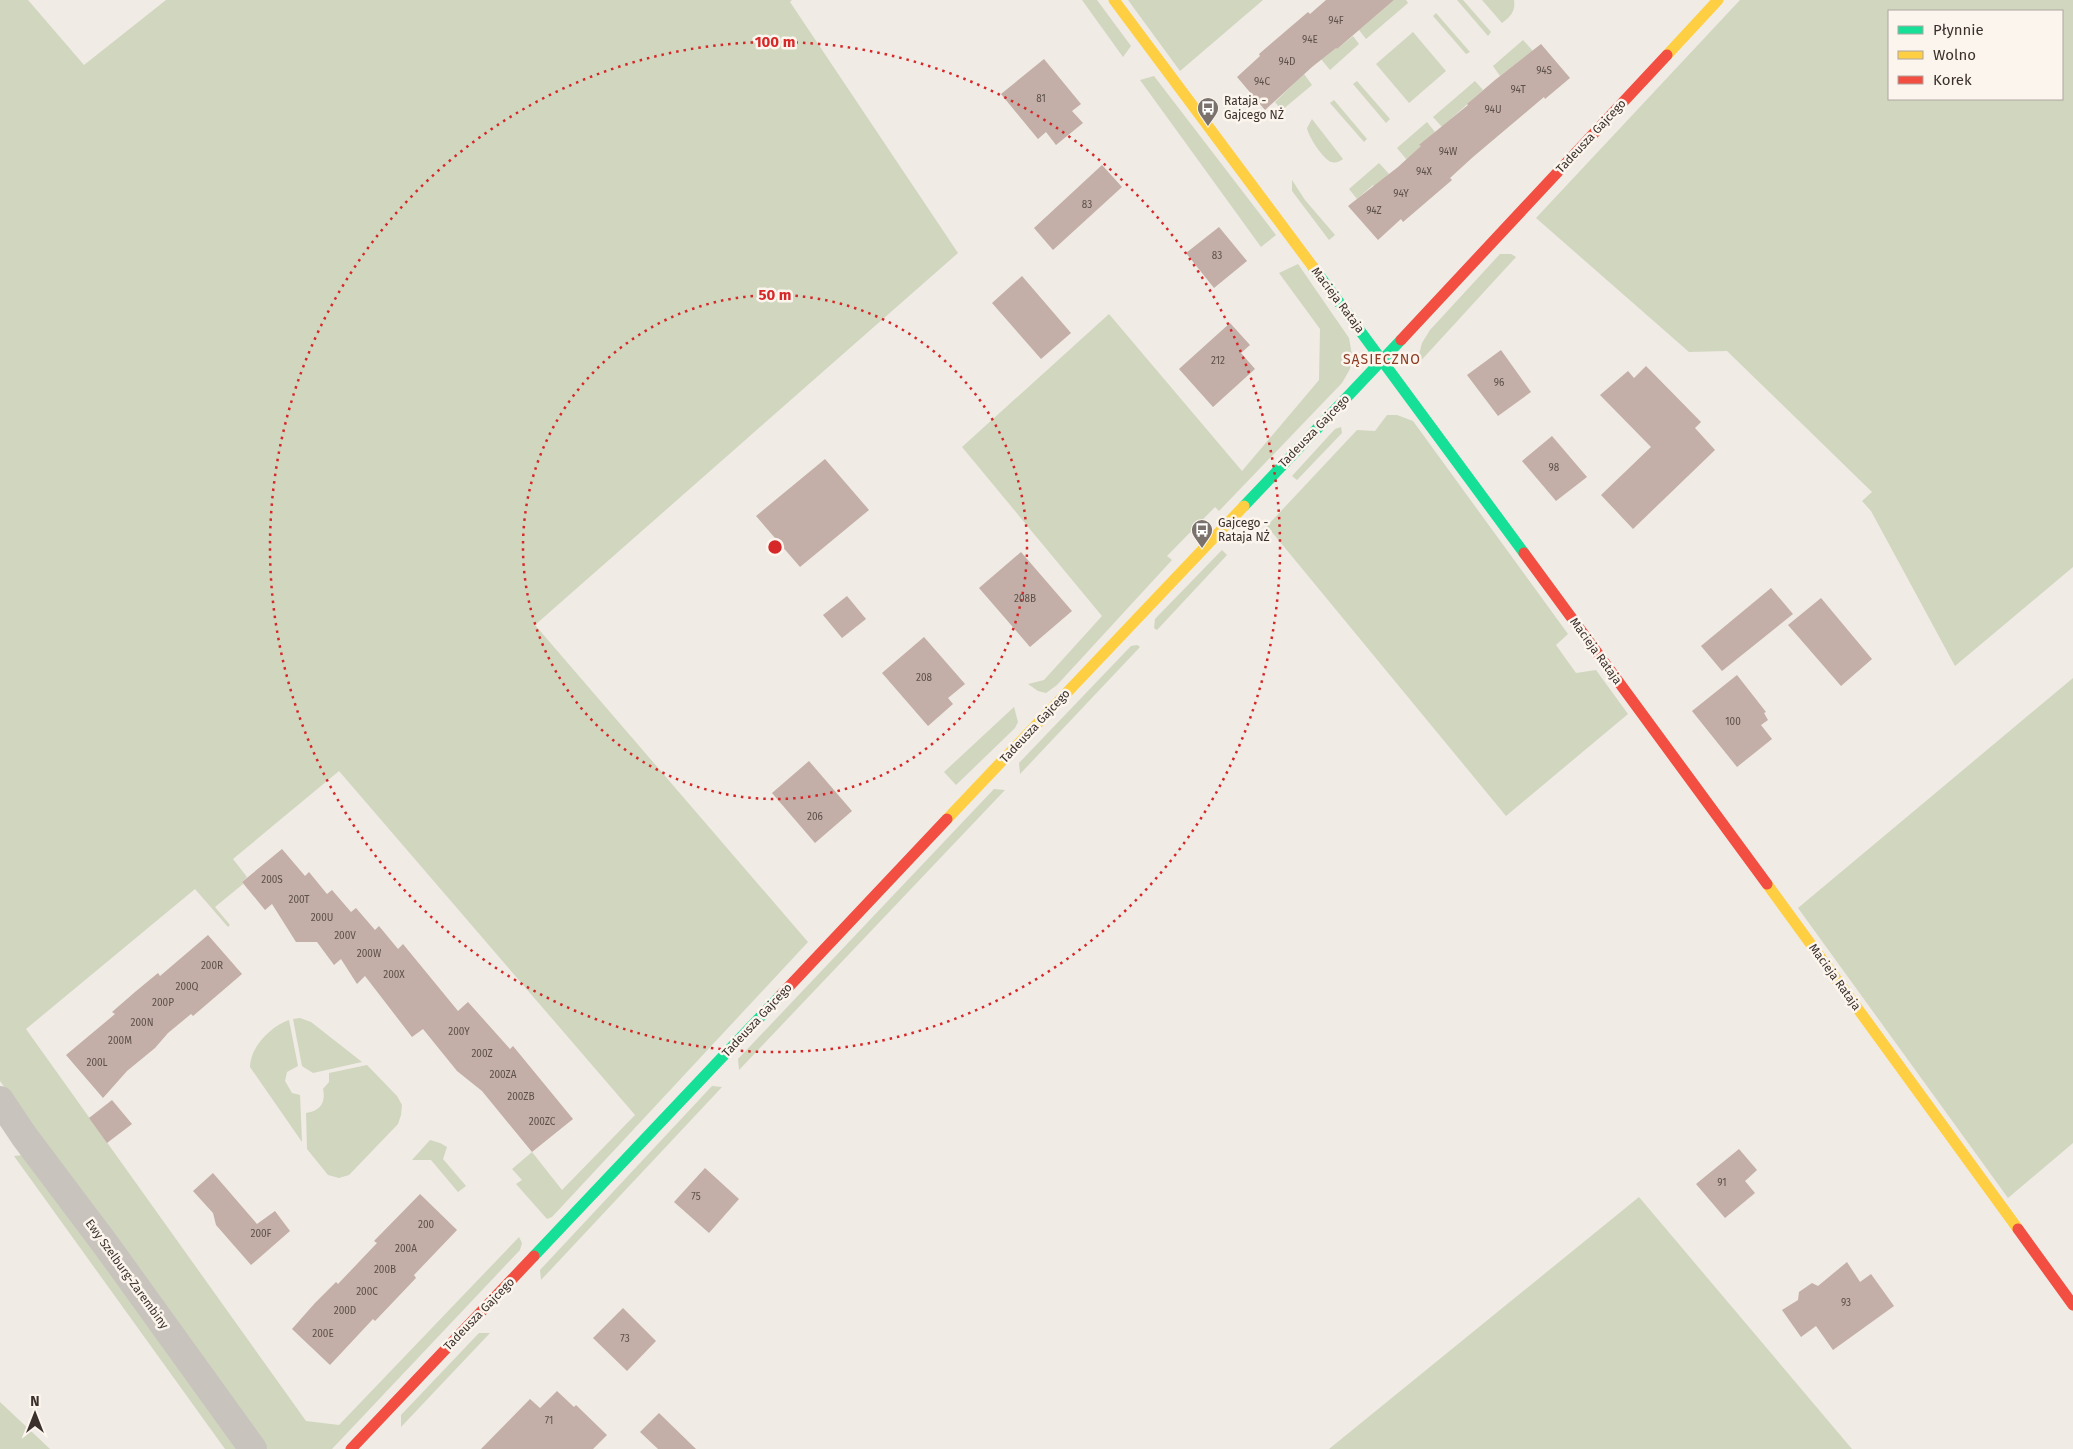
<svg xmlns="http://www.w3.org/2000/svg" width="2073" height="1449" font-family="'Fira Sans',sans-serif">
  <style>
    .green { fill: #d1d6bf; fill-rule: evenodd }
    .building { fill: #c3afa7 }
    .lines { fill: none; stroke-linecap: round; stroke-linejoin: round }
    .street { stroke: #c9c3be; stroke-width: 28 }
    .fast { stroke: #16e098; stroke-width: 11 }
    .slow { stroke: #ffcf43; stroke-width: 11 }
    .jam { stroke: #f24e42; stroke-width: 11 }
    .ring { fill: none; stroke: #d62828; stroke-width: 2.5; stroke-dasharray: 2.5 5 }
    .labels { text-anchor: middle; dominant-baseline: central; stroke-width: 5; stroke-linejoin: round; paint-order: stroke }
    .number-label { font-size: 10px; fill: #5d504a }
    .poi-label { font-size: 12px; fill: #3b302b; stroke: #fbf5ee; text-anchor: start }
    .street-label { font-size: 12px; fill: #3b302b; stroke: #fbf5ee }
    .neighbourhood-label { font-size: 14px; letter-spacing: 1px; fill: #8c3b22; stroke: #fbf5ee }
    .centre { fill: #d62828; stroke: #fbf5ee; stroke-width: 2.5 }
    .ring-label { font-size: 15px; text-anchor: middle; font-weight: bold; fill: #d62828; stroke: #fbf5ee; stroke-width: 5; stroke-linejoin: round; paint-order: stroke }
  </style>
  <rect width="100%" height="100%" fill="#f0ebe5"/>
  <g class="green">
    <path d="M 0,0 L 28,0 L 84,65 L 166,0 L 792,0 L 790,2 L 958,253 L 535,625 L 808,942 L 552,1217 L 547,1219 L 516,1184 L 522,1180 L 512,1169 L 532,1152 L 562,1190 L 635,1115 L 339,771 L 233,859 L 247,877 L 242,882 L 243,884 L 215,907 L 230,925 L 228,927 L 195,889 L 26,1029 L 306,1421 L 339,1425 L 519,1237 L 522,1243 L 520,1250 L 332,1449 L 264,1449 L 0,1081 Z"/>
    <path d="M 1082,0 L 1097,0 L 1131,46 L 1123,57 Z"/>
    <path d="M 1128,0 L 1263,0 L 1180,71 Z"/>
    <path d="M 1394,0 L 1406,0 L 1408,3 L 1366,39 L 1359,30 Z"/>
    <path d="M 1457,0 L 1463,0 L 1491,32 L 1488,36 Z"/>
    <path d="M 1482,0 L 1514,0 C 1516,11 1510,17 1502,23 Z"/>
    <path d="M 1740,0 L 2073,0 L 2073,567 L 1955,666 L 1871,511 L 1862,501 L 1872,492 L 1727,351 L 1689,352 L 1536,218 ZM 1889,11 L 2062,11 L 2062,99 L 1889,99 Z"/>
    <path d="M 1436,13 L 1470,52 L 1466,54 L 1433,16 Z"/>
    <path d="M 1413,32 L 1446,71 L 1409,103 L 1376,64 Z"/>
    <path d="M 1353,36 L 1359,44 L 1330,70 L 1321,59 L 1335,47 L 1337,49 Z"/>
    <path d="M 1523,40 L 1533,51 L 1500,76 L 1493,66 Z"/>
    <path d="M 1304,74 L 1312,85 L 1282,110 L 1275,102 Z"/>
    <path d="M 1154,76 L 1276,235 L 1261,247 L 1140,80 Z"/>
    <path d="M 1357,81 L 1390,119 L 1386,123 L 1353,84 Z"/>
    <path d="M 1475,81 L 1483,90 L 1442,127 L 1433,117 Z"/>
    <path d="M 1334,100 L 1367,139 L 1364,142 L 1330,103 Z"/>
    <path d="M 1312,119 L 1343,159 C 1339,162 1336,163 1331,162 C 1323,159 1308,136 1307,128 Z"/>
    <path d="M 1427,122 L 1435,132 L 1407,160 L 1397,148 Z"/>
    <path d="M 1379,163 L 1389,174 L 1375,187 L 1373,185 L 1357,199 L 1349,189 Z"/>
    <path d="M 1292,180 L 1305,200 L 1335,235 L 1329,240 L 1292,191 Z"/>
    <path d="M 1500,254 L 1511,254 L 1516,257 L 1416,366 L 1422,343 L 1430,330 Z"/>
    <path d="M 1298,264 L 1349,338 L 1352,355 L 1350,369 L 1342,383 L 1219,511 L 1215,507 L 1167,556 L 1172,560 L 1057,685 L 1046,693 L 1038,691 L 1028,684 L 1044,680 L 1102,616 L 962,447 L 1109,314 L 1242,471 L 1319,380 L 1320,329 L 1279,273 Z"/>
    <path d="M 1387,415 L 1397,415 L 1413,421 L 1568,634 L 1556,645 L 1576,673 L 1596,670 L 1628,714 L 1506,816 L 1267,526 L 1357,430 L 1375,431 Z"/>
    <path d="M 1341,427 L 1342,433 L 1297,480 L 1292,476 L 1335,429 Z"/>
    <path d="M 1222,550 L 1227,555 L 1157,630 L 1154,628 L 1155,619 Z"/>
    <path d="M 1137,645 L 1140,647 L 1020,774 L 1019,763 L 1131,646 Z"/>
    <path d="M 2073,678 L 2073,1143 L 2008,1198 L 1798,908 Z"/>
    <path d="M 1014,707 L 1018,722 L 1015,728 L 956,785 L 944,772 Z"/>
    <path d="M 994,789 L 1005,790 L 739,1070 L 738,1059 Z"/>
    <path d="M 300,1018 L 311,1022 L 362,1062 L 313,1073 L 302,1066 L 293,1019 Z"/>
    <path d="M 289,1020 L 298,1066 L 287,1072 L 285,1081 L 292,1093 L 300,1095 L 302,1142 L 250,1067 C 250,1047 271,1026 289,1020 Z"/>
    <path d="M 367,1065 L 397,1096 L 402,1105 L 401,1115 L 398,1124 L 349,1175 L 339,1178 L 328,1175 L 307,1149 L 306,1113 C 320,1111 326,1103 323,1089 L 329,1082 L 329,1073 Z"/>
    <path d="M 712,1086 L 722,1087 L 541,1280 L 540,1270 Z"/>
    <path d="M 430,1140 L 440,1143 L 447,1147 L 443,1159 L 466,1186 L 458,1192 L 431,1160 L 412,1160 Z"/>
    <path d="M 23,1155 L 28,1158 L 237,1449 L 225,1449 L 14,1156 Z"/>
    <path d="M 1639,1197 L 1852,1449 L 1329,1449 Z"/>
    <path d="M 479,1333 L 490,1333 L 401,1427 L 401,1415 Z"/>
    <path d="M 0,1402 L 50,1449 L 0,1449 Z"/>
  </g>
  <g class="building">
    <path d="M 1326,0 L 1394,0 L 1337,49 L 1336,48 L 1312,67 L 1265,110 L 1237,77 L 1260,56 L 1259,54 L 1308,12 L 1310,14 Z"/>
    <path d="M 1541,44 L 1570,78 L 1545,99 L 1544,97 L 1473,157 L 1450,178 L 1452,180 L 1403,222 L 1401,219 L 1378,240 L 1348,206 L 1398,167 L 1421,146 L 1419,145 L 1468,105 L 1467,104 L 1495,80 Z"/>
    <path d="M 1044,59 L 1081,104 L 1072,111 L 1083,123 L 1056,145 L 1046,132 L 1038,139 L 1001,94 Z"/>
    <path d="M 1102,165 L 1122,187 L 1053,250 L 1034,228 Z"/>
    <path d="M 1219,227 L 1247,261 L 1214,288 L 1186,253 Z"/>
    <path d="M 1022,276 L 1071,333 L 1041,359 L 992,303 Z"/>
    <path d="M 1230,323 L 1250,345 L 1241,353 L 1255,369 L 1213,407 L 1179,369 Z"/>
    <path d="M 1501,350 L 1531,392 L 1498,416 L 1467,375 Z"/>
    <path d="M 1646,366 L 1701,422 L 1695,428 L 1715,450 L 1633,529 L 1601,495 L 1651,447 L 1600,395 L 1628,371 L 1634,378 Z"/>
    <path d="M 1552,436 L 1587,477 L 1556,501 L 1522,461 Z"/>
    <path d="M 825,459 L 869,510 L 800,567 L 756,516 Z"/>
    <path d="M 1021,552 L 1072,611 L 1030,647 L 979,588 Z"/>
    <path d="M 1771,588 L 1793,614 L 1722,671 L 1701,646 Z"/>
    <path d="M 847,596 L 866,619 L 842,638 L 823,615 Z"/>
    <path d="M 1821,598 L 1872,659 L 1841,686 L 1788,625 Z"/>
    <path d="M 924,637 L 965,684 L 948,698 L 953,704 L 928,726 L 882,673 Z"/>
    <path d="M 1737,675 L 1766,712 L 1764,713 L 1768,720 L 1761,725 L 1772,739 L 1737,767 L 1692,711 Z"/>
    <path d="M 809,761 L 852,811 L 815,843 L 772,793 Z"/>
    <path d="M 282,849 L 305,876 L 309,872 L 327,894 L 332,890 L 351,912 L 356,908 L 375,930 L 379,926 L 398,949 L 403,944 L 458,1011 L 468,1002 L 510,1049 L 513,1046 L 573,1119 L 532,1152 L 482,1091 L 457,1071 L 423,1029 L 412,1037 L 365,976 L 357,984 L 341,959 L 334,965 L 317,942 L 296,942 L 272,904 L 265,910 L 242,882 Z"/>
    <path d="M 208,935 L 242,974 L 193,1016 L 191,1014 L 168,1033 L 155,1048 L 127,1071 L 103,1098 L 66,1055 L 115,1014 L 112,1012 L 135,992 L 158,973 L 160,976 Z"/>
    <path d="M 112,1100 L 132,1124 L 107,1143 L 89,1118 Z"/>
    <path d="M 1739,1149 L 1757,1170 L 1745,1181 L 1755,1193 L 1725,1218 L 1696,1184 Z"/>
    <path d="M 705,1168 L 739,1199 L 709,1233 L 674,1202 Z"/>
    <path d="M 213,1173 L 257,1224 L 275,1211 L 290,1231 L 251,1265 L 216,1225 L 213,1213 L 193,1191 Z"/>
    <path d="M 420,1194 L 457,1230 L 414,1275 L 416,1278 L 375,1321 L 373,1319 L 330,1365 L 292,1329 L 315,1303 L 336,1282 L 338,1284 L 377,1243 L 374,1241 Z"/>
    <path d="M 1847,1262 L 1860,1282 L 1871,1274 L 1894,1306 L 1833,1350 L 1816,1326 L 1801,1337 L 1782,1310 L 1798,1300 L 1799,1292 L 1812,1283 L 1818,1286 Z"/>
    <path d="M 623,1308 L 656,1341 L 627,1371 L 593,1338 Z"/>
    <path d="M 557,1391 L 574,1407 L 576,1405 L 607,1435 L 593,1449 L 481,1449 L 530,1399 L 540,1408 Z"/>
    <path d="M 659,1413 L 696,1449 L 658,1449 L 640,1432 Z"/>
  </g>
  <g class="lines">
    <path class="street" d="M 0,1100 L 24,1136 L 106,1245 L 253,1449"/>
    <g class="fast">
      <path d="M 1313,267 L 1524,553"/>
      <path d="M 1244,506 L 1401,340"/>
      <path d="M 534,1256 L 781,995"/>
    </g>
    <g class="slow">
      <path d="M 1114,0 L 1313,267"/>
      <path d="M 1667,55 L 1718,0"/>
      <path d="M 947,819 L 1244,506"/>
      <path d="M 1767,884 L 2018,1229"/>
    </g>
    <g class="jam">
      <path d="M 1401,340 L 1667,55"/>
      <path d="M 1524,553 L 1767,884"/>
      <path d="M 781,995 L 947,819"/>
      <path d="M 2018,1229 L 2073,1305"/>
      <path d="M 351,1449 L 534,1256"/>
    </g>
  </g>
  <g class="ring">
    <circle cx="775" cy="547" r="252"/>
    <circle cx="775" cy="547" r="505"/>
  </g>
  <defs>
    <g id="bus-pin" transform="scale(1.125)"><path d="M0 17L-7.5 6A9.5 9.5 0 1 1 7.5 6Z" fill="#7a716c" stroke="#fbf5ee"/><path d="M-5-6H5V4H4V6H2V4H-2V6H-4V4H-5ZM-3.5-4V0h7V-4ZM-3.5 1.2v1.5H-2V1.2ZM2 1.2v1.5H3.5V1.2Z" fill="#fff"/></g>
  </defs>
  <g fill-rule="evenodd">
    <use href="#bus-pin" x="1208" y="108"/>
    <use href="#bus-pin" x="1202" y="530"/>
  </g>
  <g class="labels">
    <g class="number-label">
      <text x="1336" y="21">94F</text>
      <text x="1310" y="40">94E</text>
      <text x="1287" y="62">94D</text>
      <text x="1544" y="71">94S</text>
      <text x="1262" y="82">94C</text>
      <text x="1518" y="90">94T</text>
      <text x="1041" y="99">81</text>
      <text x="1493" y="110">94U</text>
      <text x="1448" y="152">94W</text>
      <text x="1424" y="172">94X</text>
      <text x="1401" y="194">94Y</text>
      <text x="1087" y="205">83</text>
      <text x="1374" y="211">94Z</text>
      <text x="1217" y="256">83</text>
      <text x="1218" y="361">212</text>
      <text x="1499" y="383">96</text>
      <text x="1554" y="468">98</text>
      <text x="1025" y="599">208B</text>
      <text x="924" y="678">208</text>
      <text x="1733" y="722">100</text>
      <text x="815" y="817">206</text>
      <text x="272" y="880">200S</text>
      <text x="299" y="900">200T</text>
      <text x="322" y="918">200U</text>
      <text x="345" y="936">200V</text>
      <text x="369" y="954">200W</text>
      <text x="212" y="966">200R</text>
      <text x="394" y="975">200X</text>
      <text x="187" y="987">200Q</text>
      <text x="163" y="1003">200P</text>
      <text x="142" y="1023">200N</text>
      <text x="459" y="1032">200Y</text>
      <text x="120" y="1041">200M</text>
      <text x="482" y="1054">200Z</text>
      <text x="97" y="1063">200L</text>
      <text x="503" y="1075">200ZA</text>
      <text x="521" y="1097">200ZB</text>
      <text x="542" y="1122">200ZC</text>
      <text x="1722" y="1183">91</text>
      <text x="696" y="1197">75</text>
      <text x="426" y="1225">200</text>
      <text x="261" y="1234">200F</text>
      <text x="406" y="1249">200A</text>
      <text x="385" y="1270">200B</text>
      <text x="367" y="1292">200C</text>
      <text x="1846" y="1303">93</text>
      <text x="345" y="1311">200D</text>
      <text x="323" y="1334">200E</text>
      <text x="625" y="1339">73</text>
      <text x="549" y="1421">71</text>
    </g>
    <g class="poi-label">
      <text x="1224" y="101">Rataja -<tspan x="1224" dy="14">Gajcego NŻ</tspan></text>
      <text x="1218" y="523">Gajcego -<tspan x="1218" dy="14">Rataja NŻ</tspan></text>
    </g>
    <g class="street-label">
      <text transform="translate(1591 136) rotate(-47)">Tadeusza Gajcego</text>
      <text transform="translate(1338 300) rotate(53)">Macieja Rataja</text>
      <text transform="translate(1314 431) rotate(-46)">Tadeusza Gajcego</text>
      <text transform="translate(1596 651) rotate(54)">Macieja Rataja</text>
      <text transform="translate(1035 726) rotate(-47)">Tadeusza Gajcego</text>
      <text transform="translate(1835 977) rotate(54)">Macieja Rataja</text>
      <text transform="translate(757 1020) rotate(-47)">Tadeusza Gajcego</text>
      <text transform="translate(127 1274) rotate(54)">Ewy Szelburg-Zarembiny</text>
      <text transform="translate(479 1314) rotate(-46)">Tadeusza Gajcego</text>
    </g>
    <g class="neighbourhood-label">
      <text x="1382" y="359">SĄSIECZNO</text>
    </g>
  </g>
  <circle cx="775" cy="547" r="8" class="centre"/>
  <g class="ring-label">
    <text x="775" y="47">100 m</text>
    <text x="775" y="300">50 m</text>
  </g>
  <rect x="1888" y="10" width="175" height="90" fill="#fbf5ee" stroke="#aea6a0"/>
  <rect x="1898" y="26" width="25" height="8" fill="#16e098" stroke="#aea6a0"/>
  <text x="1933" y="35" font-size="15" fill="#3b302b">Płynnie</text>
  <rect x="1898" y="51" width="25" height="8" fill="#ffcf43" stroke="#aea6a0"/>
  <text x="1933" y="60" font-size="15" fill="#3b302b">Wolno</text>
  <rect x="1898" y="76" width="25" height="8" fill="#f24e42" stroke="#aea6a0"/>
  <text x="1933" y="85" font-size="15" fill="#3b302b">Korek</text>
  <g transform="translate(35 1414)" stroke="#fbf5ee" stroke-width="4" paint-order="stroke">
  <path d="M0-4L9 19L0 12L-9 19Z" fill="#3b302b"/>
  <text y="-8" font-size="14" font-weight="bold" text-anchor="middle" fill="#3b302b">N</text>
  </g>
</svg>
